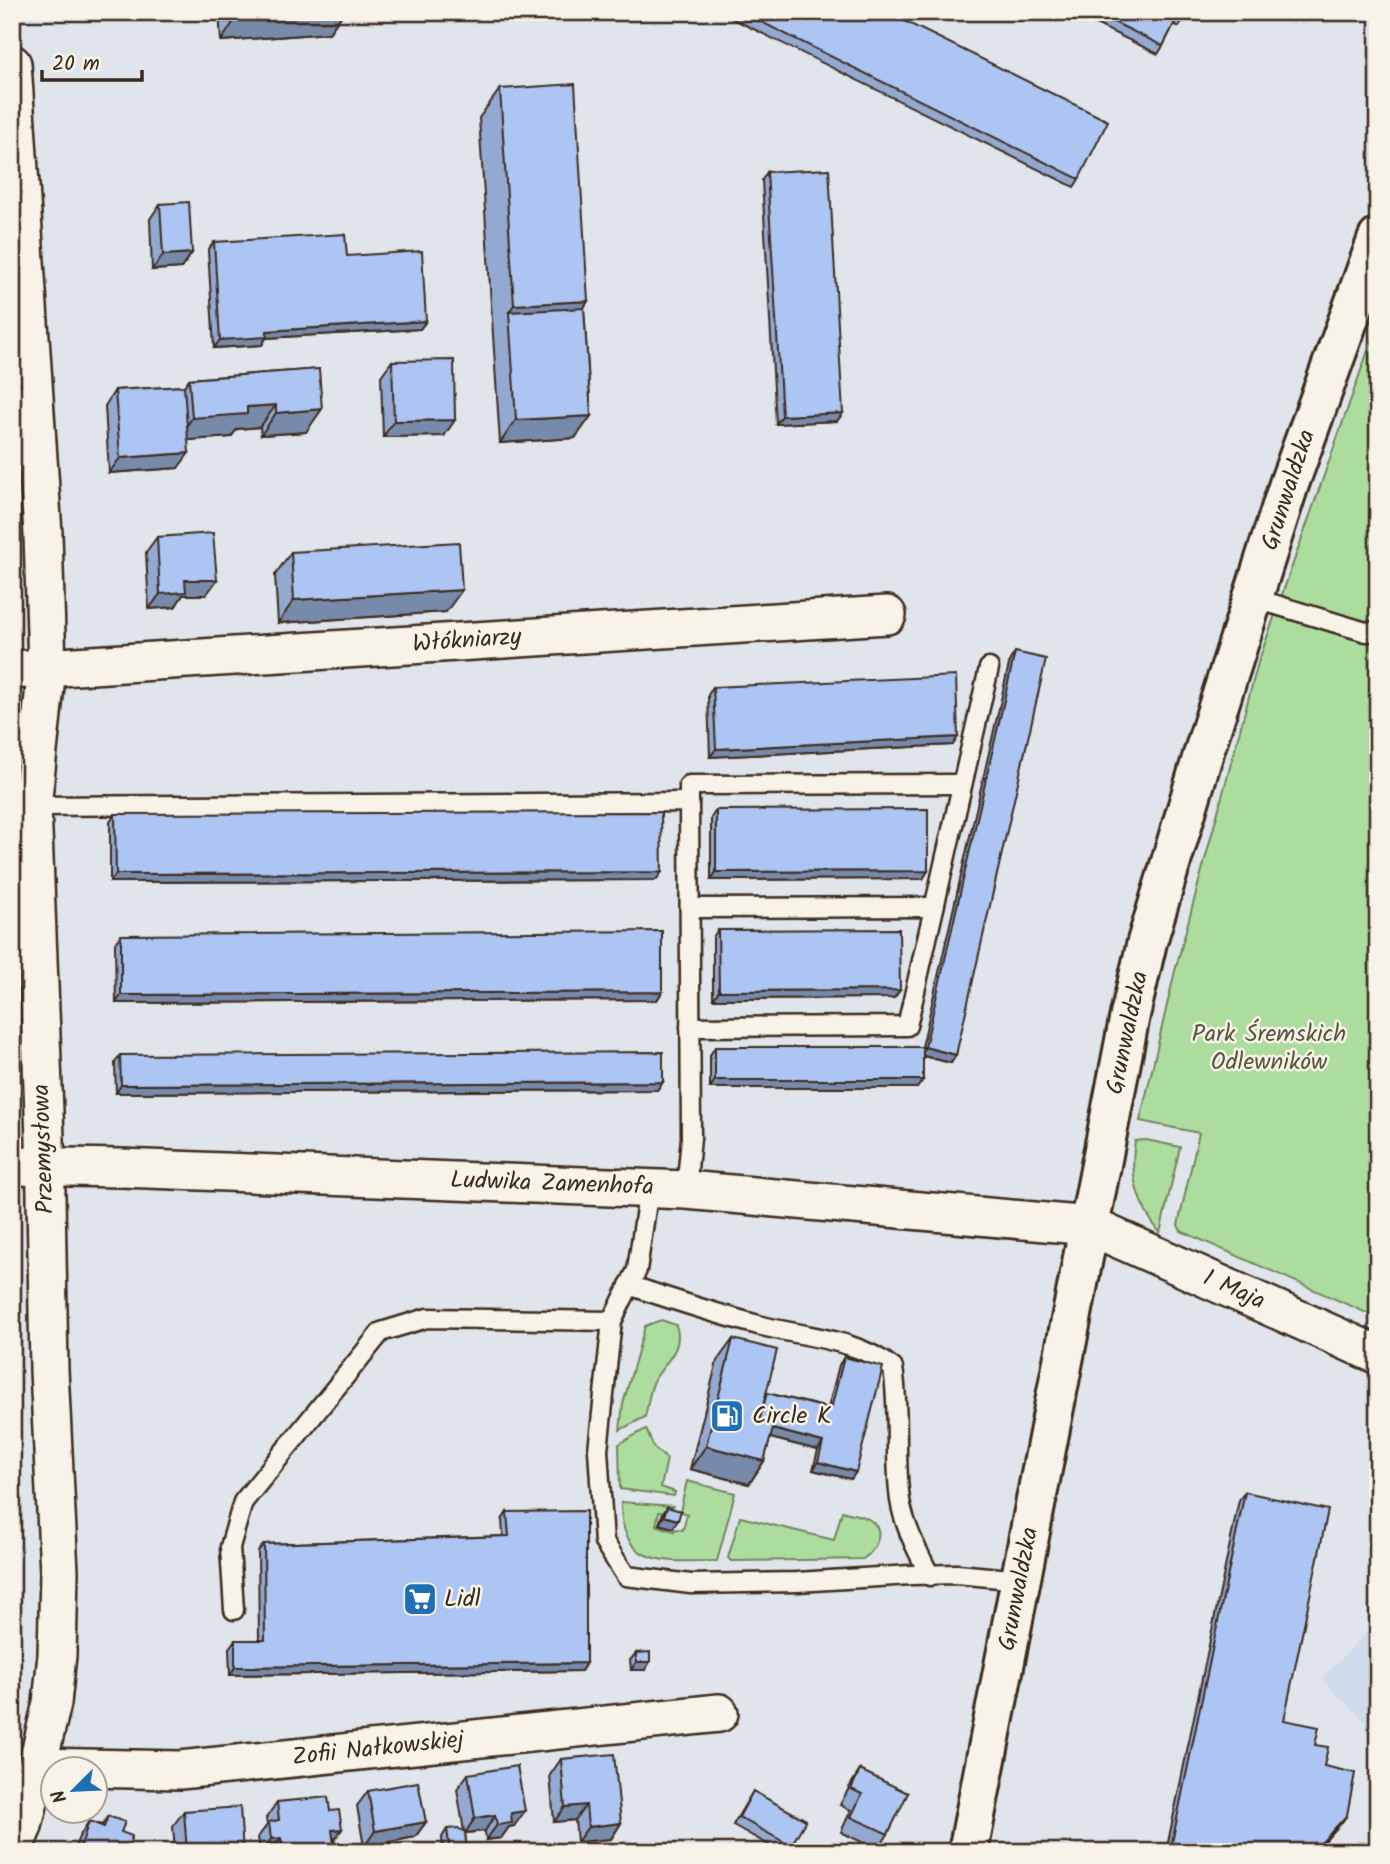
<svg xmlns="http://www.w3.org/2000/svg" width="1390" height="1864" font-family="Kalam,sans-serif">
  <style>
    .built { fill: #d0dbed }
    .green { fill: #acdd9e; stroke: #74845e; stroke-width: 2 }
    .lines { fill: none; stroke-linecap: round; stroke-linejoin: round }
    .lane-casing { stroke: #3b2a1e; stroke-width: 23 }
    .street-casing { stroke: #3b2a1e; stroke-width: 42 }
    .secondary-casing { stroke: #3b2a1e; stroke-width: 44 }
    .lane { stroke: #f7f3e8; stroke-width: 18 }
    .street { stroke: #f7f3e8; stroke-width: 37 }
    .secondary { stroke: #f7f3e8; stroke-width: 38 }
    .wall { fill: #94a9d1; stroke: #3b2a1e; stroke-width: 2 }
    .shaded-wall { fill: #788aaa; stroke: #3b2a1e; stroke-width: 2 }
    .building { fill: #acc5f3; stroke: #3b2a1e; stroke-width: 2 }
    .labels { text-anchor: middle; dominant-baseline: central; stroke-width: 5; stroke-linejoin: round; paint-order: stroke }
    .street-label { font-size: 24px; fill: #3b2a1e; stroke: #f7f3e8 }
    .park-label { font-size: 24px; fill: #57573e; stroke: #f7f3e8 }
    .poi-label { font-size: 24px; fill: #3b2a1e; stroke: #f7f3e8; text-anchor: start }
  </style>
  <rect width="100%" height="100%" fill="#e0e5eb"/>
  <filter id="ink" filterUnits="userSpaceOnUse"><feTurbulence type="fractalNoise" baseFrequency=".0143" numOctaves="2"/><feDisplacementMap in="SourceGraphic" scale="14" xChannelSelector="R" yChannelSelector="G"/><feConvolveMatrix kernelMatrix="1 2 1 2 8 2 1 2 1" color-interpolation-filters="sRGB"/></filter>
  <g filter="url(#ink)">
    <g class="built">
      <path d="M 12,1261 L 16,1599 L 12,1629 Z"/>
      <path d="M 1378,1620 L 1378,1735 L 1322,1679 Z"/>
    </g>
    <g class="green">
      <path d="M 1378,322 L 1378,1318 L 1181,1231 L 1178,1225 L 1199,1133 L 1140,1121 L 1175,971 L 1258,663 Z"/>
      <path d="M 1146,1140 L 1180,1147 L 1160,1233 C 1138,1205 1129,1177 1135,1141 Z"/>
      <path d="M 661,1320 L 676,1325 C 684,1349 666,1361 655,1379 C 649,1390 648,1406 645,1417 L 620,1430 L 623,1404 L 645,1326 Z"/>
      <path d="M 646,1429 L 654,1448 L 667,1459 L 661,1487 L 675,1492 L 674,1496 L 620,1489 L 619,1444 Z"/>
      <path d="M 687,1481 L 735,1493 L 717,1561 C 667,1561 620,1569 621,1502 L 673,1506 L 670,1514 L 659,1512 L 656,1525 L 674,1531 L 676,1529 L 683,1530 L 687,1514 L 680,1511 Z"/>
      <path d="M 842,1511 C 850,1514 862,1515 870,1520 C 887,1531 875,1551 863,1559 L 731,1561 L 728,1558 L 740,1517 L 834,1540 Z"/>
    </g>
    <g class="lines">
      <g class="lane-casing">
        <g id="lane">
          <path d="M 1253,598 L 1366,632 L 1378,631"/>
          <path d="M 689,802 L 689,785 L 962,784"/>
          <path d="M 32,806 L 689,802 L 691,1138 L 686,1190"/>
          <path d="M 690,908 L 934,907"/>
          <path d="M 690,1027 L 907,1026 L 989,668"/>
          <path d="M 649,1188 L 637,1270 L 612,1321 L 598,1450 L 604,1542 L 626,1576 L 691,1584 L 797,1582 L 911,1575 L 957,1574 L 1021,1580"/>
          <path d="M 629,1285 C 673,1300 717,1314 762,1326 C 806,1337 857,1339 893,1368 C 900,1412 894,1456 900,1500 C 904,1526 918,1552 930,1576"/>
          <path d="M 234,1610 L 230,1547 L 243,1502 L 381,1332 L 427,1318 L 612,1321"/>
        </g>
      </g>
      <g class="street-casing">
        <g id="street">
          <path d="M 12,64 L 43,534 L 47,668 L 32,806 L 45,1138 L 49,1370 L 59,1572 L 57,1655 L 52,1703 L 23,1826 L 12,1852"/>
          <path d="M 12,670 L 887,615"/>
          <path d="M 12,1166 L 121,1168 L 686,1190 L 1090,1226 L 1378,1355"/>
          <path d="M 37,1767 L 180,1770 L 719,1713"/>
        </g>
      </g>
      <g class="secondary-casing">
        <path id="secondary" d="M 968,1852 L 1130,1015 L 1147,942 L 1207,742 L 1289,484 L 1378,238"/>
      </g>
      <use href="#lane" class="lane"/>
      <use href="#street" class="street"/>
      <use href="#secondary" class="secondary"/>
    </g>
    <g class="wall">
      <path d="M 219,12 L 344,12 L 329,33 L 221,41 Z"/>
      <path d="M 719,12 L 886,12 L 1079,179 L 1074,187 Z"/>
      <path d="M 1075,12 L 1188,12 L 1179,27 L 1174,24 L 1163,46 L 1158,54 L 1075,14 Z"/>
      <path d="M 500,89 L 588,301 L 584,308 L 591,416 L 575,438 L 500,443 L 479,118 Z"/>
      <path d="M 767,172 L 843,413 L 837,421 L 776,424 L 762,180 Z"/>
      <path d="M 160,204 L 192,253 L 181,268 L 152,270 L 150,219 Z"/>
      <path d="M 214,242 L 347,256 L 426,321 L 420,329 L 266,338 L 262,345 L 214,348 L 208,250 Z"/>
      <path d="M 392,361 L 444,436 L 383,437 L 381,376 Z"/>
      <path d="M 319,369 L 306,432 L 261,435 L 260,427 L 237,429 L 231,437 L 188,440 L 178,468 L 109,473 L 105,406 L 115,390 L 184,386 L 189,379 Z"/>
      <path d="M 157,537 L 206,595 L 183,595 L 175,607 L 149,609 L 146,552 Z"/>
      <path d="M 291,552 L 446,612 L 278,623 L 275,575 Z"/>
      <path d="M 1015,652 L 956,1055 L 951,1063 L 923,1056 L 917,1088 L 710,1088 L 710,1055 L 715,1047 L 922,1047 L 1010,660 Z"/>
      <path d="M 713,687 L 953,745 L 710,757 L 708,695 Z"/>
      <path d="M 716,810 L 923,879 L 711,880 L 711,818 Z"/>
      <path d="M 115,814 L 656,880 L 110,882 L 110,822 Z"/>
      <path d="M 718,930 L 900,990 L 894,998 L 713,999 L 713,937 Z"/>
      <path d="M 121,935 L 662,992 L 657,1000 L 116,1003 L 115,943 Z"/>
      <path d="M 120,1055 L 663,1082 L 657,1090 L 116,1093 L 115,1063 Z"/>
      <path d="M 733,1339 L 767,1393 L 828,1408 L 839,1365 L 844,1357 L 851,1479 L 813,1470 L 818,1450 L 770,1438 L 764,1461 L 749,1484 L 690,1469 L 717,1361 Z"/>
      <path d="M 1245,1492 L 1284,1720 L 1315,1745 L 1347,1815 L 1341,1823 L 1315,1852 L 1166,1852 L 1239,1500 Z"/>
      <path d="M 667,1507 L 673,1528 L 659,1524 L 662,1515 Z"/>
      <path d="M 507,1512 L 586,1663 L 581,1671 L 230,1675 L 229,1648 L 235,1640 L 259,1640 L 258,1551 L 264,1544 L 503,1536 L 502,1520 Z"/>
      <path d="M 636,1653 L 645,1670 L 631,1670 L 630,1660 Z"/>
      <path d="M 561,1759 L 621,1823 L 611,1839 L 577,1842 L 575,1820 L 554,1822 L 550,1775 Z"/>
      <path d="M 860,1770 L 888,1834 L 878,1850 L 841,1832 L 851,1810 L 840,1805 L 850,1786 Z"/>
      <path d="M 468,1774 L 514,1826 L 509,1827 L 501,1838 L 486,1840 L 485,1831 L 465,1833 L 467,1852 L 443,1852 L 442,1837 L 447,1829 L 464,1831 L 457,1789 Z"/>
      <path d="M 368,1791 L 426,1822 L 415,1837 L 364,1847 L 357,1806 Z"/>
      <path d="M 753,1791 L 791,1846 L 788,1852 L 781,1852 L 733,1825 Z"/>
      <path d="M 277,1802 L 330,1811 L 342,1829 L 334,1840 L 335,1852 L 260,1852 L 258,1837 L 267,1825 L 266,1818 Z"/>
      <path d="M 184,1811 L 243,1852 L 175,1852 L 173,1826 Z"/>
      <path d="M 108,1816 L 121,1832 L 127,1852 L 73,1852 L 79,1837 L 89,1821 L 102,1825 Z"/>
    </g>
    <g class="shaded-wall">
      <path d="M 240,12 L 344,12 L 329,33 L 221,41 Z"/>
      <path d="M 192,253 L 181,268 L 152,270 L 163,255 Z"/>
      <path d="M 588,301 L 568,330 L 509,312 L 514,305 Z"/>
      <path d="M 426,321 L 420,329 L 266,338 L 262,345 L 214,348 L 220,340 L 267,331 Z"/>
      <path d="M 20,385 L 12,396 L 12,386 Z"/>
      <path d="M 276,405 L 260,427 L 237,429 L 231,437 L 176,441 L 192,418 L 247,407 Z"/>
      <path d="M 322,409 L 306,432 L 261,435 L 276,413 Z"/>
      <path d="M 843,413 L 837,421 L 776,424 L 782,416 Z"/>
      <path d="M 591,416 L 575,438 L 500,443 L 516,420 Z"/>
      <path d="M 455,420 L 444,436 L 383,437 L 394,421 Z"/>
      <path d="M 189,453 L 178,468 L 109,473 L 120,458 Z"/>
      <path d="M 185,580 L 217,580 L 206,595 L 183,595 L 175,607 L 149,609 L 160,594 Z"/>
      <path d="M 462,590 L 446,612 L 278,623 L 294,600 Z"/>
      <path d="M 958,737 L 953,745 L 710,757 L 716,749 Z"/>
      <path d="M 928,871 L 923,879 L 711,880 L 716,872 Z"/>
      <path d="M 662,872 L 656,880 L 110,882 L 116,874 Z"/>
      <path d="M 900,990 L 894,998 L 713,999 L 719,991 Z"/>
      <path d="M 662,992 L 657,1000 L 116,1003 L 121,995 Z"/>
      <path d="M 925,1047 L 956,1055 L 951,1063 L 920,1055 Z"/>
      <path d="M 715,1080 L 923,1080 L 917,1088 L 710,1088 Z"/>
      <path d="M 663,1082 L 657,1090 L 116,1093 L 121,1085 Z"/>
      <path d="M 752,1424 L 823,1442 L 818,1450 L 747,1432 Z"/>
      <path d="M 706,1446 L 764,1461 L 749,1484 L 690,1469 Z"/>
      <path d="M 818,1462 L 856,1472 L 851,1479 L 813,1470 Z"/>
      <path d="M 664,1516 L 678,1520 L 673,1528 L 659,1524 Z"/>
      <path d="M 636,1662 L 650,1662 L 645,1670 L 631,1670 Z"/>
      <path d="M 586,1663 L 581,1671 L 230,1675 L 235,1667 Z"/>
      <path d="M 586,1805 L 575,1820 L 554,1822 L 565,1807 Z"/>
      <path d="M 525,1811 L 514,1826 L 509,1827 L 501,1838 L 486,1840 L 497,1825 L 511,1813 Z"/>
      <path d="M 495,1815 L 485,1831 L 465,1833 L 475,1818 Z"/>
      <path d="M 1347,1815 L 1341,1823 L 1315,1852 L 1313,1852 Z"/>
      <path d="M 426,1822 L 415,1837 L 364,1847 L 375,1831 Z"/>
      <path d="M 621,1823 L 611,1839 L 577,1842 L 588,1827 Z"/>
      <path d="M 342,1829 L 331,1844 L 332,1830 Z"/>
      <path d="M 281,1838 L 271,1852 L 262,1852 L 271,1839 Z"/>
    </g>
    <g class="building">
      <path d="M 741,12 L 886,12 L 1108,121 L 1079,179 Z"/>
      <path d="M 1093,12 L 1188,12 L 1184,19 L 1178,16 L 1163,46 Z"/>
      <path d="M 575,84 L 588,301 L 514,305 L 500,89 Z"/>
      <path d="M 829,169 L 843,413 L 782,416 L 767,172 Z"/>
      <path d="M 189,202 L 192,253 L 163,255 L 160,204 Z"/>
      <path d="M 345,234 L 347,256 L 422,251 L 426,321 L 267,331 L 267,337 L 220,340 L 214,242 Z"/>
      <path d="M 584,308 L 591,416 L 516,420 L 509,312 Z"/>
      <path d="M 12,349 L 17,349 L 20,385 L 12,386 Z"/>
      <path d="M 454,360 L 455,420 L 394,421 L 392,361 Z"/>
      <path d="M 319,369 L 322,409 L 276,413 L 276,405 L 247,407 L 247,414 L 192,418 L 189,379 Z"/>
      <path d="M 184,386 L 189,453 L 120,458 L 115,390 Z"/>
      <path d="M 213,533 L 217,580 L 185,580 L 186,592 L 160,594 L 157,537 Z"/>
      <path d="M 459,542 L 462,590 L 294,600 L 291,552 Z"/>
      <path d="M 1015,652 L 1046,659 L 956,1055 L 925,1047 Z"/>
      <path d="M 956,676 L 958,737 L 716,749 L 713,687 Z"/>
      <path d="M 928,809 L 928,871 L 716,872 L 716,810 Z"/>
      <path d="M 661,812 L 662,872 L 116,874 L 115,814 Z"/>
      <path d="M 899,929 L 900,990 L 719,991 L 718,930 Z"/>
      <path d="M 662,931 L 662,992 L 121,995 L 121,935 Z"/>
      <rect x="715" y="1047" width="208" height="33"/>
      <path d="M 663,1052 L 663,1082 L 121,1085 L 120,1055 Z"/>
      <path d="M 733,1339 L 777,1350 L 759,1422 L 774,1425 L 764,1461 L 706,1446 Z"/>
      <path d="M 844,1357 L 883,1367 L 856,1472 L 818,1462 L 823,1442 L 773,1429 L 774,1425 L 759,1422 L 767,1393 L 831,1409 Z"/>
      <path d="M 1245,1492 L 1328,1510 L 1284,1720 L 1319,1727 L 1315,1745 L 1328,1747 L 1324,1766 L 1355,1773 L 1347,1815 L 1313,1852 L 1170,1852 Z"/>
      <path d="M 667,1507 L 681,1511 L 678,1520 L 664,1516 Z"/>
      <path d="M 586,1511 L 586,1663 L 235,1667 L 235,1640 L 265,1640 L 264,1544 L 509,1536 L 507,1512 Z"/>
      <path d="M 650,1652 L 650,1662 L 636,1662 L 636,1653 Z"/>
      <path d="M 614,1754 L 621,1823 L 588,1827 L 586,1805 L 565,1807 L 561,1759 Z"/>
      <path d="M 517,1766 L 525,1811 L 511,1813 L 512,1823 L 497,1825 L 495,1815 L 475,1818 L 468,1774 Z"/>
      <path d="M 860,1770 L 908,1793 L 888,1834 L 851,1817 L 862,1794 L 851,1789 Z"/>
      <path d="M 418,1782 L 426,1822 L 375,1831 L 368,1791 Z"/>
      <path d="M 753,1791 L 806,1820 L 791,1846 L 739,1817 Z"/>
      <path d="M 328,1797 L 330,1811 L 339,1810 L 342,1829 L 332,1830 L 335,1852 L 283,1852 L 281,1838 L 271,1839 L 269,1822 L 279,1820 L 277,1802 Z"/>
      <path d="M 240,1807 L 243,1852 L 187,1852 L 184,1811 Z"/>
      <path d="M 108,1816 L 125,1822 L 121,1832 L 132,1836 L 127,1852 L 79,1852 L 89,1821 L 104,1827 Z"/>
      <path d="M 458,1828 L 465,1832 L 467,1852 L 450,1852 L 447,1829 Z"/>
      <path d="M 561,1845 L 561,1852 L 539,1852 L 539,1846 Z"/>
    </g>
  </g>
  <defs>
    <g id="fuel-square" transform="scale(1.75)"><rect x="-9" y="-9" width="18" height="18" rx="4" fill="#1f6fb2" stroke="#f7f3e8"/><path d="M-5.5-6h7V0h2V4h1.3V-2.5L3-4.5l.8-.8L6-3V5H2.5V1h-1V6h-7ZM-4.2-4.7v3.2H.2V-4.7Z" fill="#fff"/></g>
    <g id="supermarket-square" transform="scale(1.75)"><rect x="-9" y="-9" width="18" height="18" rx="4" fill="#1f6fb2" stroke="#f7f3e8"/><path d="M-6-5.5h2.5l.6 2H6L4.5 2H-2.5L-4.4-4H-6ZM-1.5 3.2a1.3 1.3 0 1 0 .1 0ZM3 3.2a1.3 1.3 0 1 0 .1 0Z" fill="#fff"/></g>
  </defs>
  <g fill-rule="evenodd">
    <use href="#fuel-square" x="727" y="1416"/>
    <use href="#supermarket-square" x="420" y="1599"/>
  </g>
  <g class="labels">
    <g class="street-label">
      <text transform="translate(1289 490) rotate(-72)">Grunwaldzka</text>
      <text transform="translate(467 641) rotate(-4)">Włókniarzy</text>
      <text transform="translate(1128 1033) rotate(-78)">Grunwaldzka</text>
      <text transform="translate(44 1149) rotate(-92)">Przemysłowa</text>
      <text transform="translate(552 1184) rotate(2)">Ludwika Zamenhofa</text>
      <text transform="translate(1234 1290) rotate(24)">1 Maja</text>
      <text transform="translate(1019 1589) rotate(-79)">Grunwaldzka</text>
      <text transform="translate(378 1749) rotate(-6)">Zofii Nałkowskiej</text>
    </g>
    <g class="park-label">
      <text x="1269" y="1034">Park Śremskich<tspan x="1269" dy="28">Odlewników</tspan></text>
    </g>
    <g class="poi-label">
      <text x="752" y="1416">Circle K</text>
      <text x="444" y="1599">Lidl</text>
    </g>
  </g>
  <rect width="1390" height="1864" fill="none" stroke="#f7f3e8" stroke-width="42"/>
  <rect x="21" y="21" width="1348" height="1822" fill="none" stroke="#3b2a1e" stroke-width="2.5" filter="url(#ink)"/>
  <g transform="translate(74 1790) rotate(246)"><circle r="33" fill="#f7f3e8" stroke="#aca397" stroke-width="2"/>
  <path d="M0-5L12 26L0 18L-12 26Z" fill="#1f6fb2"/>
  <text y="-10" font-size="19" font-weight="bold" text-anchor="middle" fill="#3b2a1e">N</text>
  </g>
  <path d="M42 70v10h100v-10" fill="none" stroke="#3b2a1e" stroke-width="3.5"/>
  <text x="52" y="70" font-size="21" fill="#3b2a1e" stroke="#f7f3e8" stroke-width="5" paint-order="stroke">20 m</text>
</svg>
